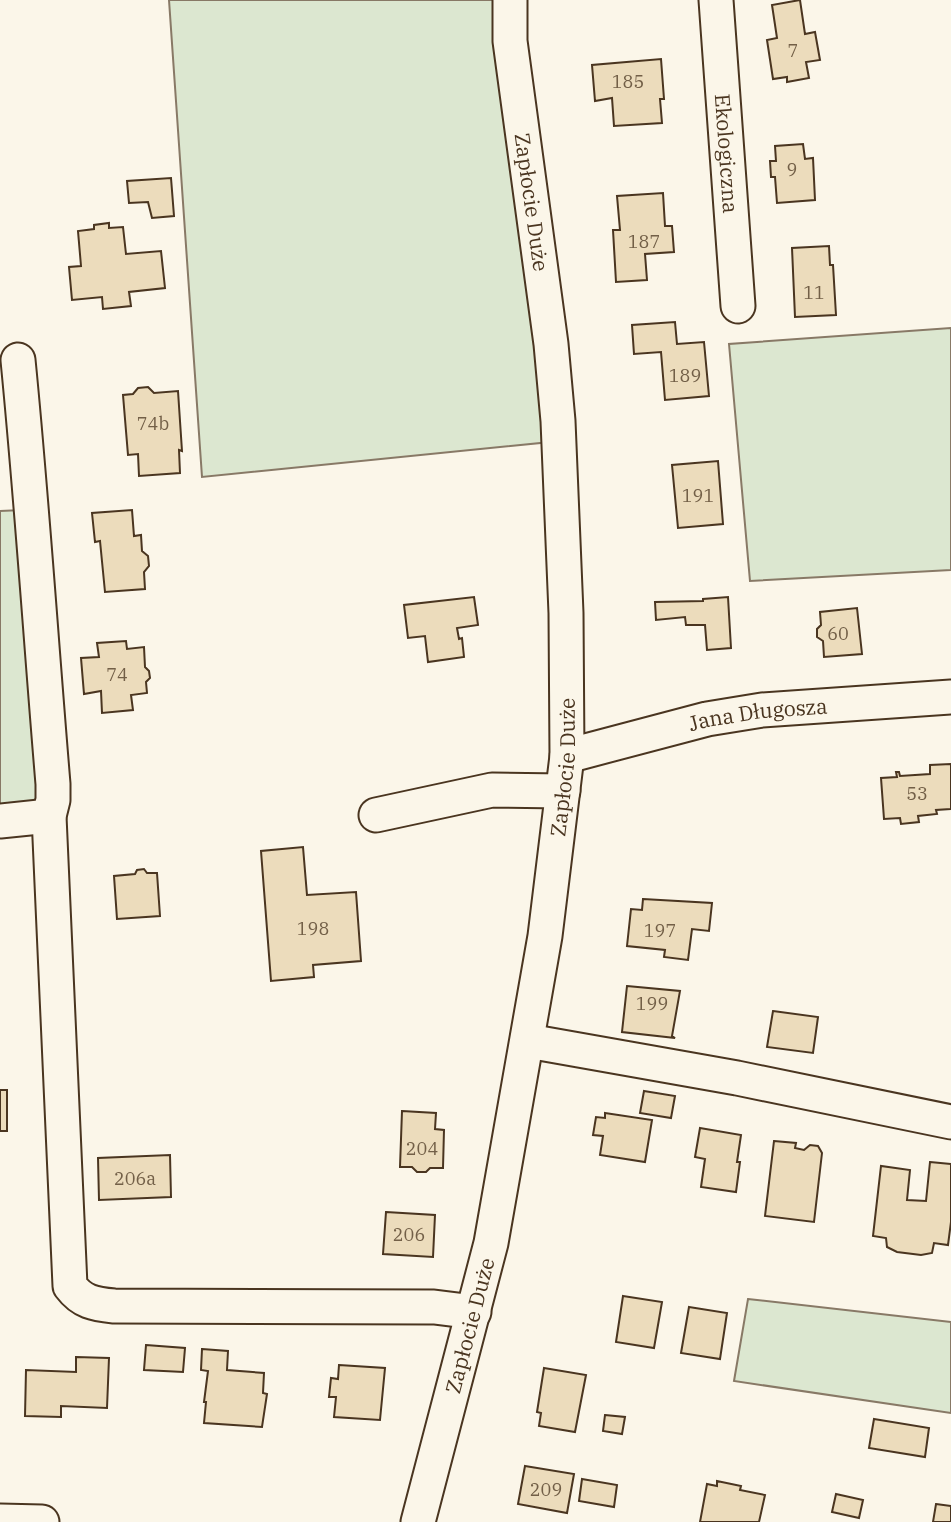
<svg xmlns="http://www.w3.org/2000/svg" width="951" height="1522" font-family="'IBM Plex Serif',serif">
	<rect width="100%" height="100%" fill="#fbf6e9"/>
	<path fill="#dce7d0" stroke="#887966" stroke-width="2" d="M169,0H498L550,442L202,477Z
		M951,328V570L750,581L729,344Z
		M22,510L42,784L37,801L0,813V511Z
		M748,1299L951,1322V1413L734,1381Z"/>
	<path fill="#ecdcbc" stroke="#4a3520" stroke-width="2" d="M800,0L805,34L815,32L820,60L806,62L809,78L787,82V77L773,79L767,40L777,38L772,5Z
		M661,59L664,99H660L662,123L614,126L612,98L595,101L592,65Z
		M803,144L805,159L813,158L815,200L777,203L775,177H771L770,161H776L775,146Z
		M171,178L174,216L152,218L148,202L129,203L127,181Z
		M663,193L665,226H672L674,252L645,254L647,280L616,282L613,230H620L617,196Z
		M109,223V228L123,227L126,254L161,251L165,288L129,292L131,306L103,309L102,297L72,300L69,267L81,266L78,231L94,229V225Z
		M829,246L830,265H833L836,315L795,317L792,248Z
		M675,322L677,344L704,342L709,396L665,400L661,352L634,354L632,325Z
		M148,387L154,393L178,391L182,451L179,450L180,473L139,476L138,454L128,455L123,395L133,394L138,388Z
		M718,461L723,524L678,528L672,465Z
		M132,510L134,536L141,535L142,551L148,556L149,566L144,572L145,589L105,592L100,541L95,542L92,513Z
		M474,597L478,625L457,628L459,639L462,638L464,657L428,662L425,636L408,638L404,605Z
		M728,597L731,648L707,650L705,625H686L685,617L656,620L655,602L703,601V599Z
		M857,608L862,654L824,657L823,641L817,637V629L821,625L820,612Z
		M126,641L127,649L144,647L145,667L149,671L150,678L146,682L147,693L131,695L133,710L102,713L101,691L84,694L81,658L99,657L97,643Z
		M951,764V809L936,810L937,814L918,816L919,822L901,824L900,818L884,819L881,778L897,777L896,772H899L900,776L930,774V765Z
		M303,847L307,895L356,892L361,961L313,965L314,977L271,981L261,851Z
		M144,869L147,873H157L160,916L117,919L114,876L135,874L137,870Z
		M643,899L712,903L709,931L692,929L688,960L664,957L665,950L627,946L631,909L642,910Z
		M627,986L680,991L672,1036L675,1038L622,1032Z
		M773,1011L818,1017L813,1053L767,1047Z
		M0,1090H7V1131H0Z
		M644,1091L675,1096L671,1118L640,1113Z
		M402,1111L436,1113L435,1129L444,1130L443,1168H430L426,1172H417L412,1167H400Z
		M605,1113L652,1120L645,1162L600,1155L603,1136L593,1135L596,1117L605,1118Z
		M700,1128L741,1135L737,1162H740L736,1192L701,1187L705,1159L695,1157Z
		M774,1141L796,1143L795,1148L804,1150L810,1145L818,1146L822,1153L814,1222L765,1216Z
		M170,1155L171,1197L99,1200L98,1158Z
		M930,1162L951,1164V1222L948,1245L934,1243L932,1253L921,1255L897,1252L887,1247L886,1238L873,1236L881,1166L910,1170L907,1200L926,1201Z
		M386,1212L435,1215L433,1257L383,1254Z
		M623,1296L662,1302L654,1348L616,1342Z
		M689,1307L727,1313L720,1359L681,1353Z
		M146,1345L185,1348L183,1372L144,1370Z
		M202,1349L228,1351L227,1370L264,1373L263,1393L267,1394L262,1427L204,1423L206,1402H204L208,1371L201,1370Z
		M76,1357L109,1358L107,1408L61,1406V1417L25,1416L26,1370L76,1372Z
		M339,1365L385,1368L380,1420L334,1417L336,1397H329L331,1378L338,1379Z
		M544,1368L586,1375L575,1432L539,1426L541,1413L537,1412Z
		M605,1415L625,1417L622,1434L603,1431Z
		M874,1419L929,1428L925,1457L869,1448Z
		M525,1466L574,1474L567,1513L518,1504Z
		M582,1479L617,1485L614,1507L579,1501Z
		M717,1481L741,1486L740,1490L765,1495L759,1522H700L707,1484L717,1486Z
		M836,1494L863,1500L859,1518L832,1512Z
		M936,1504L951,1506V1522H933Z"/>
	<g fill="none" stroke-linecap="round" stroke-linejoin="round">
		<defs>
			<g id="minor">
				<path id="s1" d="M716,0L738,306"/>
				<path d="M18,360C32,501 41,642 53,784V800L49,816L70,1286C82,1302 94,1304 114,1306L434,1307L474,1312"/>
				<path id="s2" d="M567,756L707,719L762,710L951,697"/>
				<path d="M376,815L492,790L563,791"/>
				<path d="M0,821L49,816"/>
				<path d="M528,1041L737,1078L951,1122"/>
				<path d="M0,1521L42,1522"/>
				<path id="s3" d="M418,1522L491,1243L545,936L567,756L566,613L558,421L551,344L510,41V0"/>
			</g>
		</defs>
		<use href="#minor" stroke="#4a3520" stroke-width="37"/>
		<use href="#minor" stroke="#fbf6e9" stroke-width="33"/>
	</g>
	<g text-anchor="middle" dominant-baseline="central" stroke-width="5" stroke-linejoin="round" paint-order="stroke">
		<g font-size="18" fill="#725f47">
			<text x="793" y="50">7</text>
			<text x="628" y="81">185</text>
			<text x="792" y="169">9</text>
			<text x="644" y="241">187</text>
			<text x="814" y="292">11</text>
			<text x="685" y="375">189</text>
			<text x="153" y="423">74b</text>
			<text x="698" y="495">191</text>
			<text x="838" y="633">60</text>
			<text x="117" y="674">74</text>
			<text x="917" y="793">53</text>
			<text x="313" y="928">198</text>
			<text x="660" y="930">197</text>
			<text x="652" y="1003">199</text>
			<text x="422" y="1148">204</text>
			<text x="135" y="1178">206a</text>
			<text x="409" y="1234">206</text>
			<text x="546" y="1489">209</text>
		</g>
		<g font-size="21" fill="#4a3520" stroke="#fbf6e9">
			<text stroke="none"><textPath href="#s1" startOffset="154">Ekologiczna</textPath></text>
			<text transform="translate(532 202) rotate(82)">Zapłocie Duże</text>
			<text stroke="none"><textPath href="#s2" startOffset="196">Jana Długosza</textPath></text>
			<text stroke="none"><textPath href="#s3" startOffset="770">Zapłocie Duże</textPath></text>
			<text stroke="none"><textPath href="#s3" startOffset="203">Zapłocie Duże</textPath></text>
		</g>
	</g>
</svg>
